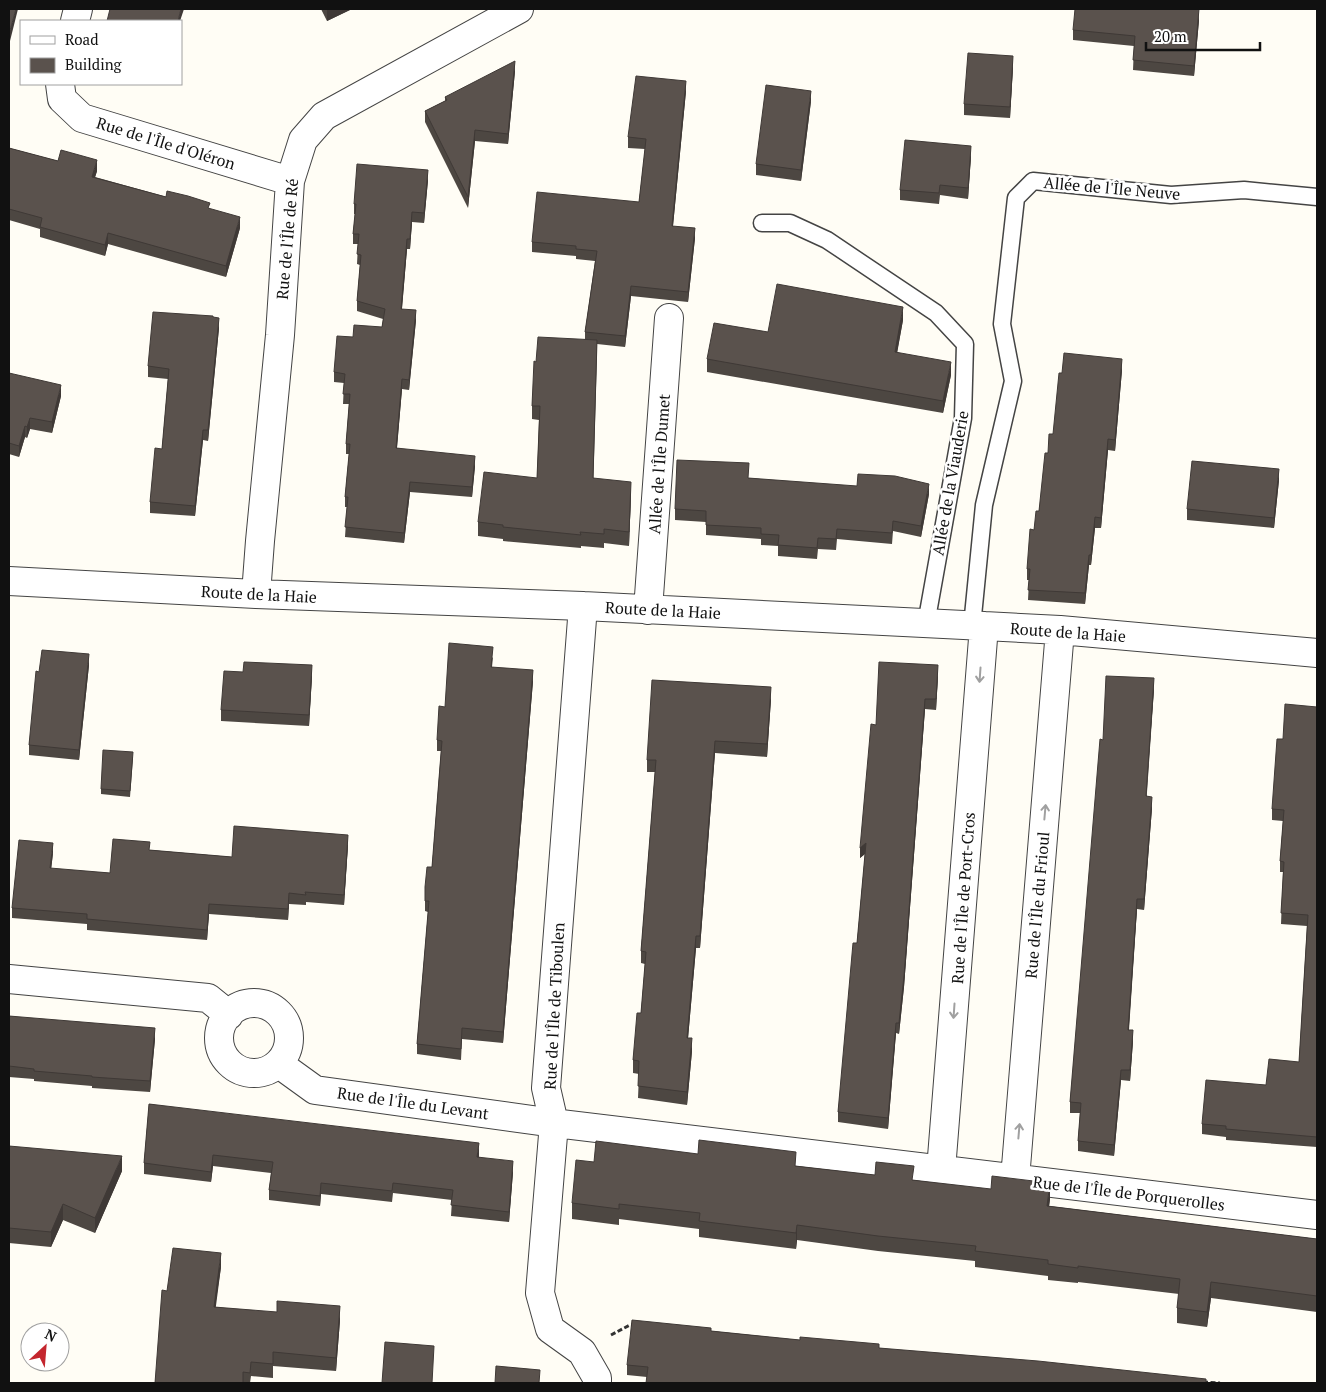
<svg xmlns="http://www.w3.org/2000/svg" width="1326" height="1392" font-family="'PT Serif',serif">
	<rect width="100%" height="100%" fill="#fffdf5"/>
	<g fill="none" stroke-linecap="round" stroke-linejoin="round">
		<defs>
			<path id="service" d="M762,223H790L827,240L936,313L965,344L963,418L926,624
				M972,626L984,505L1013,381L1002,324L1016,198L1033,181L1171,195L1244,190L1317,197"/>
			<path id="minor" d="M75,21L78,9
				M60,84L62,99L82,118L290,181
				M9,581L256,594L583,606L984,626L1060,630L1317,653
				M256,594L260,541L280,335L290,181L303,140L324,116L519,9
				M583,606L546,1088L554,1123L540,1293L550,1329L582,1352L597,1378V1383
				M648,610L669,318
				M9,979L208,998L229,1015
				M219 1038a35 35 0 1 1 70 0a35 35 0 1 1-70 0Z
				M279,1064L315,1090L554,1123L1317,1215
				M941,1170L984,626
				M1015,1179L1060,630"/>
		</defs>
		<use href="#service" stroke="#444" stroke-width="19"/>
		<use href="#minor" stroke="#444" stroke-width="30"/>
		<path stroke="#333" stroke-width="3" stroke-dasharray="5 2.5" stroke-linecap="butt" d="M611,1335L630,1325H634
			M1203,1382L1220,1383"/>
		<use href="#service" stroke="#fff" stroke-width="16"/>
		<use href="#minor" stroke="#fff" stroke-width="28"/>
	</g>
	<path fill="#4d4742" d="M321,9H352L327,21Z
		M1199,20L1194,76L1133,70L1134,46L1073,40V30Z
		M1013,67L1010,118L964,115V104Z
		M515,71L508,144L475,141L468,208L425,122V111L445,101V97Z
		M686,91L673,226L695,238L688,302L631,296L625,347L597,344L593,478L631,495L629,546L604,543V548L581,546V548L503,541V539L478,536V522L537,478L539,420L532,419V406L536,362L585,339V332L595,261L576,259V256L532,252V242L639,202L645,149L628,148V137Z
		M811,101L801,181L756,175V164Z
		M9,148L58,161L97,171L95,177L210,209L240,228L226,277L108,244L105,256L40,237V229L9,220Z
		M971,156L968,199L940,195L939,204L900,200V190Z
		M428,180L424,223L412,222L410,249H407L402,309L416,320L409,390L402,389L397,448L475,466L472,497L410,492L404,543L345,537L347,507H345V497L349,454H346V444L349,404H343L344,383L334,382V372L353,337L382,327L383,319L357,311V301L360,265L357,264L358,244H353V234L355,214H354V204Z
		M213,317L219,328L208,441L203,440L195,516L150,513V502L162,449L168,379L148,377V366Z
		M903,320L897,352L951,375L943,413L707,372V359L768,332Z
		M1122,370L1115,451L1108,450L1101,528H1095L1091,565H1089L1085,604L1028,600L1029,580H1027V569L1034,530L1039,511L1048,453L1053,434Z
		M9,373L61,396L52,433L30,429L27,438L25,437L19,457L9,454Z
		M749,478L929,494L921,537L893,531L892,544L837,539L836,550L818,549L817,559L778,556V546L761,545V539L706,535V522L675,520V509Z
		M1279,480L1274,528L1187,520V509Z
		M493,657L492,667L533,681L503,1043L462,1039L461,1060L417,1054V1044L428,912L425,911V887L432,867L441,751H437V740L445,707Z
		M89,665L79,760L29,755V745L39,672Z
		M312,676L309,726L221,721V710Z
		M938,676L936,710L925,709L904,987L899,1034L896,1033L888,1129L838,1122V1112L857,943L865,854L860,858L876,725Z
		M1154,689L1146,796L1152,808L1144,910L1137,909L1129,1030L1133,1041L1130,1081L1121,1080L1114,1156L1078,1151V1141L1080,1113H1070V1102L1103,740Z
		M771,699L767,757L715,753L700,948H696L688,1038L692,1051L687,1105L638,1098L639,1074L633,1073V1060L641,1013L645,964L641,963V951L655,772H647V760Z
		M1317,707V1147L1226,1140V1137L1202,1134V1124L1266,1085L1299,1062L1307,926L1281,924L1283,872H1280V861L1283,821L1272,820V809Z
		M133,757L130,797L101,794V789Z
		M348,845L344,905L306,902V905L289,904L288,920L209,914L207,940L87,930V924L12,918V908L53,853L51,869L110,873L150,850L232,857Z
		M9,1016L155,1039L150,1092L92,1088V1086L34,1081V1079L9,1077Z
		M149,1104L479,1154V1157L513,1172L509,1222L451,1216L452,1200L393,1193L392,1202L321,1194L320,1206L269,1200V1190L271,1173L213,1166L211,1182L144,1174V1163Z
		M9,1146L122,1171L95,1233L63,1220L51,1247L9,1243Z
		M698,1154L914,1180L1050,1199L1049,1206L1317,1239V1312L1211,1298L1207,1327L1177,1323V1308L1179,1294L1078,1282V1283L1048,1280V1276L975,1267V1261L878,1251L797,1240L796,1249L699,1237V1229L619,1219V1225L572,1219V1203L594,1162Z
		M221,1267L215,1307L340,1320L336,1371L273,1366V1378L251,1376L250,1383H155L167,1291Z
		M711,1331L879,1348L1206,1383L647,1377L627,1375V1365Z"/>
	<path fill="#3f3936" d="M16,9H18L9,45V34Z
		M181,9H184L180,21H178Z
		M331,9H352L327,21V10Z
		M1199,9V20L1194,76V66Z
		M1013,56V67L1010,118V107Z
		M515,61V71L508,144V134Z
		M686,81V91L672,236V226Z
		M811,91V101L801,181V170Z
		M475,130V141L468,208V197Z
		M971,146V156L968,199V188Z
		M97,160V171L92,187V177Z
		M428,170V180L424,223V213Z
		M412,212V222L410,249V239Z
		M240,217V228L226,277V266Z
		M695,228V238L688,302V292Z
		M108,233V244L105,256V245Z
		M407,239V249L401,319V309Z
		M631,286V296L625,347V336Z
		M903,307V320L895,365V352Z
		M416,310V320L409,390V380Z
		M219,318V328L208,441V430Z
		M597,340V353L593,492V478Z
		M1122,359V370L1115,451V440Z
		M951,362V375L943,413V401Z
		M402,379V389L396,458V448Z
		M61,385V396L52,433V422Z
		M30,418V429L27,438V427Z
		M25,426V437L19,457V446Z
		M203,430V440L195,516V506Z
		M1108,439V450L1101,528V518Z
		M475,456V466L472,497V487Z
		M1279,469V480L1274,528V518Z
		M410,482V492L404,543V533Z
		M631,482V495L629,546V532Z
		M929,484V494L921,537V526Z
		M1095,517V528L1091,565V555Z
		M1089,555V565L1085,604V593Z
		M89,654V665L79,760V750Z
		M312,665V676L309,726V715Z
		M938,665V676L936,710V699Z
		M533,670V681L503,1043V1032Z
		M1154,678V689L1146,807V796Z
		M771,687V699L767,757V744Z
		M925,699V709L904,987L899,1034V1023Z
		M715,741V753L700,948V936Z
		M1152,797V808L1144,910V899Z
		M348,835V845L344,905V895Z
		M53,843V853L50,879V868Z
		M866,843V853L860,858V848Z
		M289,893V904L288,920V909Z
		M1137,899V909L1128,1040V1030Z
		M209,904V914L207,940V930Z
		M696,936V948L687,1050V1038Z
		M896,1023V1033L888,1129V1118Z
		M155,1028V1039L150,1092V1081Z
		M1133,1030V1041L1130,1081V1070Z
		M692,1038V1051L687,1105V1092Z
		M1121,1070V1080L1114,1156V1145Z
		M479,1143V1154L477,1168V1157Z
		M213,1155V1166L211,1182V1172Z
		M122,1156V1171L95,1233V1218Z
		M513,1161V1172L509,1222V1212Z
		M321,1183V1194L320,1206V1196Z
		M1050,1183V1199L1047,1222V1206Z
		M63,1204V1220L51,1247V1232Z
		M797,1225V1240L796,1249V1233Z
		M221,1253V1267L214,1321V1307Z
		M1211,1282V1298L1207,1327V1312Z
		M340,1306V1320L336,1371V1358Z"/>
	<path fill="#5a524d" stroke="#3f3936" d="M9,9H16L9,34Z
		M110,9H181L178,21H107Z
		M1075,9H1199L1194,66L1133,60L1135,36L1073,30Z
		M968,53L1013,56L1010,107L964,104Z
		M515,61L508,134L475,130L468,197L425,111L447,100L445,97Z
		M636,76L686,81L672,226L695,228L688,292L631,286L625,336L585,332L597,251L576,249V246L532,242L537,192L639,202L646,139L628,137Z
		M766,85L811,91L801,170L756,164Z
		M905,140L971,146L968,188L940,185L939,193L900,190Z
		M9,148L58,161L61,150L97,160L92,177L166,197L167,191L188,196L210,203L208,208L240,217L226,266L108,233L105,245L40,227L42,218L9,209Z
		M357,164L428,170L424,213L412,212L410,239H407L401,309L416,310L409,380L402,379L396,448L475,456L472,487L410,482L404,533L345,527L348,497H345L350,444H346L350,394H343L345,374L334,372L337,336L353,337L354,325L382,327L385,309L357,301L361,255L357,254L359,234H353L356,204H354Z
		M777,284L903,307L895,352L951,362L943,401L707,359L714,323L768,332Z
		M153,312L213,316V317L219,318L208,430H203L195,506L150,502L155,448L162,449L169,369L148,366Z
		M538,337L597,340L593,478L631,482L629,532L604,529V534L580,532L581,535L503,527V525L478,522L484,472L537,478L540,406H532L534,361L536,362Z
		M1064,353L1122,359L1115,440L1108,439L1101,518L1095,517L1091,555H1089L1085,593L1028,590L1030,569H1027L1030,529L1034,530L1036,511H1039L1045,453H1048L1049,434H1053L1059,373H1062Z
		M9,373L61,385L52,422L30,418L27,427L25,426L19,446L9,443Z
		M677,460L749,463L748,478L857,486L858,474L895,476L929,484L921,526L893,521L892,533L837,529L836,539L818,538L817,548L778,545L779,535L761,534V528L706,525V511L675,509Z
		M1192,461L1279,469L1274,518L1187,509Z
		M449,643L493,647L491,667L533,670L503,1032L462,1028L461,1049L417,1044L429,901H425V887L427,867H432L442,741L437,740L439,706L445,707Z
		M42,650L89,654L79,750L29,745L36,671L39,672Z
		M244,662L312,665L309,715L221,710L224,671L243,672Z
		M879,662L938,665L936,699H925L904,976L899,1023H896L888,1118L838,1112L853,943H857L866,843L860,848L871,724L876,725Z
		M1106,676L1154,678L1146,796L1152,797L1144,899H1137L1128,1030H1133L1130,1070H1121L1114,1145L1078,1141L1081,1103L1070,1102L1100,739L1103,740Z
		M652,680L771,687L767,744L715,741L700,936H696L687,1038H692L687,1092L638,1086L639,1061L633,1060L637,1013H641L646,952L641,951L656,760H647Z
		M1285,704L1317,707V1137L1226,1129V1126L1202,1124L1206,1080L1266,1085L1269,1059L1299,1062L1308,915L1281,913L1284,862L1280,861L1284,810L1272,809L1277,739H1283Z
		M103,750L133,752L130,791L101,789Z
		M234,826L348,835L344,895L305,892L306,895L289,893L288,909L209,904L207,930L87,919V914L12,908L19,840L53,843L50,868L110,873L113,839L150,842L149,850L232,857Z
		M9,1016L155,1028L150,1081L92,1077V1076L34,1071V1069L9,1066Z
		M149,1104L479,1143L477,1157L513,1161L509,1212L451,1205L453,1190L393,1183L392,1191L321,1183L320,1196L269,1190L273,1162L213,1155L211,1172L144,1163Z
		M699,1140L796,1152L795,1166L875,1175L876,1162L914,1166L912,1180L991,1189L992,1176L1050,1183L1047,1206L1317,1239V1296L1211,1282L1207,1312L1177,1308L1180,1279L1078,1266V1268L1048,1264V1260L975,1251L976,1246L878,1236L797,1225L796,1233L699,1221L700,1213L619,1204V1209L572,1203L576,1160L594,1162L596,1141L698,1154Z
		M9,1146L122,1156L95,1218L63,1204L51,1232L9,1228Z
		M173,1248L221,1253L214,1307L277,1312V1301L340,1306L336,1358L273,1352V1364L251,1362L250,1373L243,1372V1383H155L162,1290L167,1291Z
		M632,1320L711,1328V1331L750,1335L800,1340V1337L879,1344V1348L1038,1361L1206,1379V1383H646L648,1367L627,1365Z
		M385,1342L434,1346L432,1383H382Z
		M496,1366L540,1370L539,1383H495Z"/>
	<defs><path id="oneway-shaft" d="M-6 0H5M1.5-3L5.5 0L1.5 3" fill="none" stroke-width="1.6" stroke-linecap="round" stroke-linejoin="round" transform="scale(1.25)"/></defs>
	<g stroke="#a0a0a0">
		<use href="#oneway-shaft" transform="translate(980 675) rotate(94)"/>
		<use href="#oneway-shaft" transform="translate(1045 812) rotate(-85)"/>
		<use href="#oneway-shaft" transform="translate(954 1011) rotate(94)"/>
		<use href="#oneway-shaft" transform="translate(1019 1131) rotate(-85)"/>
	</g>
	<g text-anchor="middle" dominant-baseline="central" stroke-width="5" stroke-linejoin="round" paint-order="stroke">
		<g font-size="16" fill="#111" stroke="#fff">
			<text transform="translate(166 143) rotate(17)">Rue de l'Île d'Oléron</text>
			<text transform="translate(1112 188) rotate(5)">Allée de l'Île Neuve</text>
			<text transform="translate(287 239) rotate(-85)">Rue de l'Île de Ré</text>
			<text transform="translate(659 464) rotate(-86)">Allée de l'Île Dumet</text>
			<text transform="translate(950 483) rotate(-80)">Allée de la Viauderie</text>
			<text transform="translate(259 594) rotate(3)">Route de la Haie</text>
			<text transform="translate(663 610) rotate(3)">Route de la Haie</text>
			<text transform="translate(1068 632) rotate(4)">Route de la Haie</text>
			<text transform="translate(963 898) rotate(-86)">Rue de l'Île de Port-Cros</text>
			<text transform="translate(1037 905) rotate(-85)">Rue de l'Île du Frioul</text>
			<text transform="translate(554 1006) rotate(-87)">Rue de l'Île de Tiboulen</text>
			<text transform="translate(413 1103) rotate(8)">Rue de l'Île du Levant</text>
			<text transform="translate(1129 1193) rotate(7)">Rue de l'Île de Porquerolles</text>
		</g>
	</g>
	<rect width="1326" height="1392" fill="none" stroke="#111111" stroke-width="20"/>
	<rect x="20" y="20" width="162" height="65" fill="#ffffff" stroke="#a0a0a0"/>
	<rect x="30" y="36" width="25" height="8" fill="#ffffff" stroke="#a0a0a0"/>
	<text x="65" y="45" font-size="15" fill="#111111">Road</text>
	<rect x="30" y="58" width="25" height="15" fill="#5a524d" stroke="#a0a0a0"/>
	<text x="65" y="70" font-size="15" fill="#111111">Building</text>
	<g transform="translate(45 1347) rotate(26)"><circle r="24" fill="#ffffff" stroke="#a0a0a0"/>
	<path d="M0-4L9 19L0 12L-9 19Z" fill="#c4262e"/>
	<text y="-8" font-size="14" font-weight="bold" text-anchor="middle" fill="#111111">N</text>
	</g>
	<path d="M1146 42v8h114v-8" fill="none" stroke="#111111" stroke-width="2.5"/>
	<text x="1154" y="42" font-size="15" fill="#111111" stroke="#ffffff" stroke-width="4" paint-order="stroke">20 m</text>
</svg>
